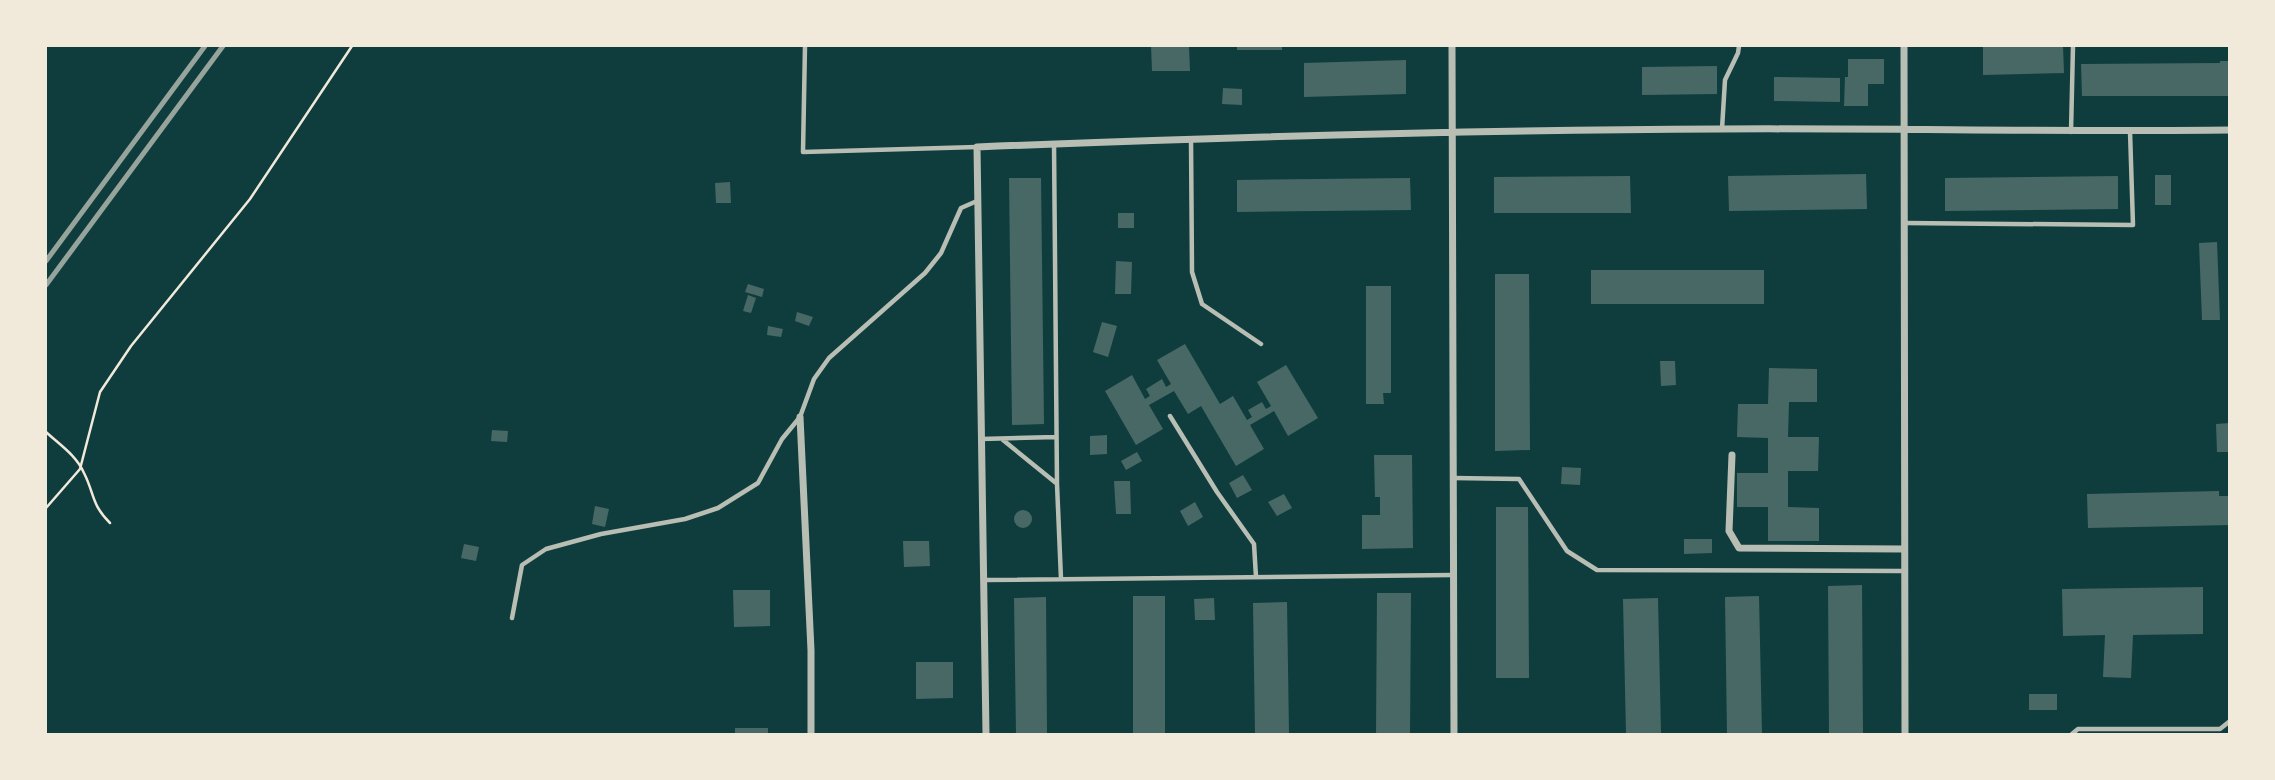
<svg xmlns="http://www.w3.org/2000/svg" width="2275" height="780" font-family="'Noto Sans',sans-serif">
	<rect width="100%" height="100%" fill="#0f3d3e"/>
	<path fill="#486865" d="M1151,46H1189L1190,71H1152Z
		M1237,46H1282V50H1237Z
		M1983,46H2063L2064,73L1983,75Z
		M1848,59H1884V84H1868V106H1844L1845,77H1848Z
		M1406,60V94L1304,97V63Z
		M2220,61H2230V96H2082L2081,64L2220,63Z
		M1717,66V94L1642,95V67Z
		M1774,77L1840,78V102L1774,101Z
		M1223,88L1242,89V105L1222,104Z
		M1866,174L1867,209L1729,211L1728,176Z
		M2155,175H2171V205H2155Z
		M1630,176L1631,213H1494V177Z
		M2118,176V209L1945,211V178Z
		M1009,178H1041L1044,424L1012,425Z
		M1410,178L1411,210L1237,212V180Z
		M730,182L731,203H716L715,183Z
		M1118,213H1134V228H1118Z
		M2217,242L2220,320H2202L2199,243Z
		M1116,261L1132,262L1131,294H1115Z
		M1591,270H1764V304H1591Z
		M1495,274H1529L1530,450L1495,451Z
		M748,284L764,289L762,297L745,292Z
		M1366,286H1391V393H1383L1384,404H1366Z
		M748,295L756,298L751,313L743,311Z
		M797,312L813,317L809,326L795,321Z
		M1102,322L1117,326L1108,357L1093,352Z
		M768,326L783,329L781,337L767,335Z
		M1185,344L1220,404L1233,396L1247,420L1252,417L1248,410L1262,402L1266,409L1271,406L1257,382L1286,365L1318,418L1288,436L1274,411L1250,425L1264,449L1236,466L1201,406L1188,414L1174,391L1149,405L1163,429L1136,445L1105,391L1132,375L1145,399L1150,396L1146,389L1162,379L1166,387L1171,384L1157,360Z
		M1660,361H1675L1676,385L1661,386Z
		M1769,368L1817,369V402H1789L1788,437H1819L1818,471H1788V507L1819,508V541H1768V507H1737V473H1768V438L1737,437L1738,404H1768Z
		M2230,423V452H2217L2216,424Z
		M492,430L508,431L507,442L491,441Z
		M1107,435V454L1090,455V436Z
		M1137,452L1142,461L1126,470L1121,461Z
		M1374,455H1412L1413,548L1362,549V515H1380V497H1375Z
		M1562,467L1581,468L1580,485L1561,484Z
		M1243,475L1252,490L1237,498L1229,483Z
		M1114,481H1130L1131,514H1116Z
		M2219,491V496H2230V525L2088,528L2087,494Z
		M1284,494L1292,508L1277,516L1268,502Z
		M1195,502L1203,517L1188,526L1180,511Z
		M595,506L609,509L605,527L592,524Z
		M1496,507H1528L1529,678H1496Z
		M1014 519a9 9 0 1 1 18 0a9 9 0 1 1-18 0Z
		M1684,539H1712V553L1684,554Z
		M903,541H929L930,566L904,567Z
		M464,544L479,547L476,561L461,558Z
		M1862,585L1863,734H1829L1828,586Z
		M2203,587V634L2133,635L2131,678L2103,677L2105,635L2063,636L2062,589Z
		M733,590H770V626L734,627Z
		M1377,593H1411L1410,734H1376Z
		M1133,596H1165V734H1133Z
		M1759,596L1762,734H1727L1725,597Z
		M1046,597L1047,734H1016L1014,598Z
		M1214,598L1215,620H1195L1194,599Z
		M1658,598L1661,734H1626L1623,599Z
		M1287,602L1289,734H1255L1253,603Z
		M916,662H953V698L916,699Z
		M2029,694H2057V710H2029Z
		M735,728H768V734H735Z"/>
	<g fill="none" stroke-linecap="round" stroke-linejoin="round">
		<path stroke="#f1e9da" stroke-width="2.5" d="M46,432C60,445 76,455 84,473C95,495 91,504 110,523
			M46,508L80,469L100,392L131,346L250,199L352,46"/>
		<path stroke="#b8beb3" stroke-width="4.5" d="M805,46L803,152L977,147
			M1722,129L1725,80L1738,53L1739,46
			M2071,132L2073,46
			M1191,139L1192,272L1202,304L1261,344
			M1054,144L1057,484L1061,579
			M1904,223L2133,225L2130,131
			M1170,416L1217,492L1254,544L1256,577
			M981,439L1056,437
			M1003,440L1056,483
			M1453,478L1519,479L1567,551L1597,570L1903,571
			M983,580L1453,575
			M512,618L522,565L546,549L601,534L685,519L718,508L758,483L782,439L800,417L814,379L829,358L925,273L941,253L961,208L977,201
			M2072,734L2078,729H2220L2230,721"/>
		<path stroke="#b8beb3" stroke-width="7" d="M1452,46L1454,734
			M1904,46L1905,734
			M800,417L811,650V734
			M1732,455L1729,531L1739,548L1903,549
			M986,734L977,147C1224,137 1472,130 1720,129C1890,128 2059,132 2230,130"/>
		<path stroke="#97a49c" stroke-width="5" d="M46,261L205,46
			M46,285L223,46"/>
	</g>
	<rect width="2275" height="780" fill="none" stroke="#f1e9da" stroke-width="94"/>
</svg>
